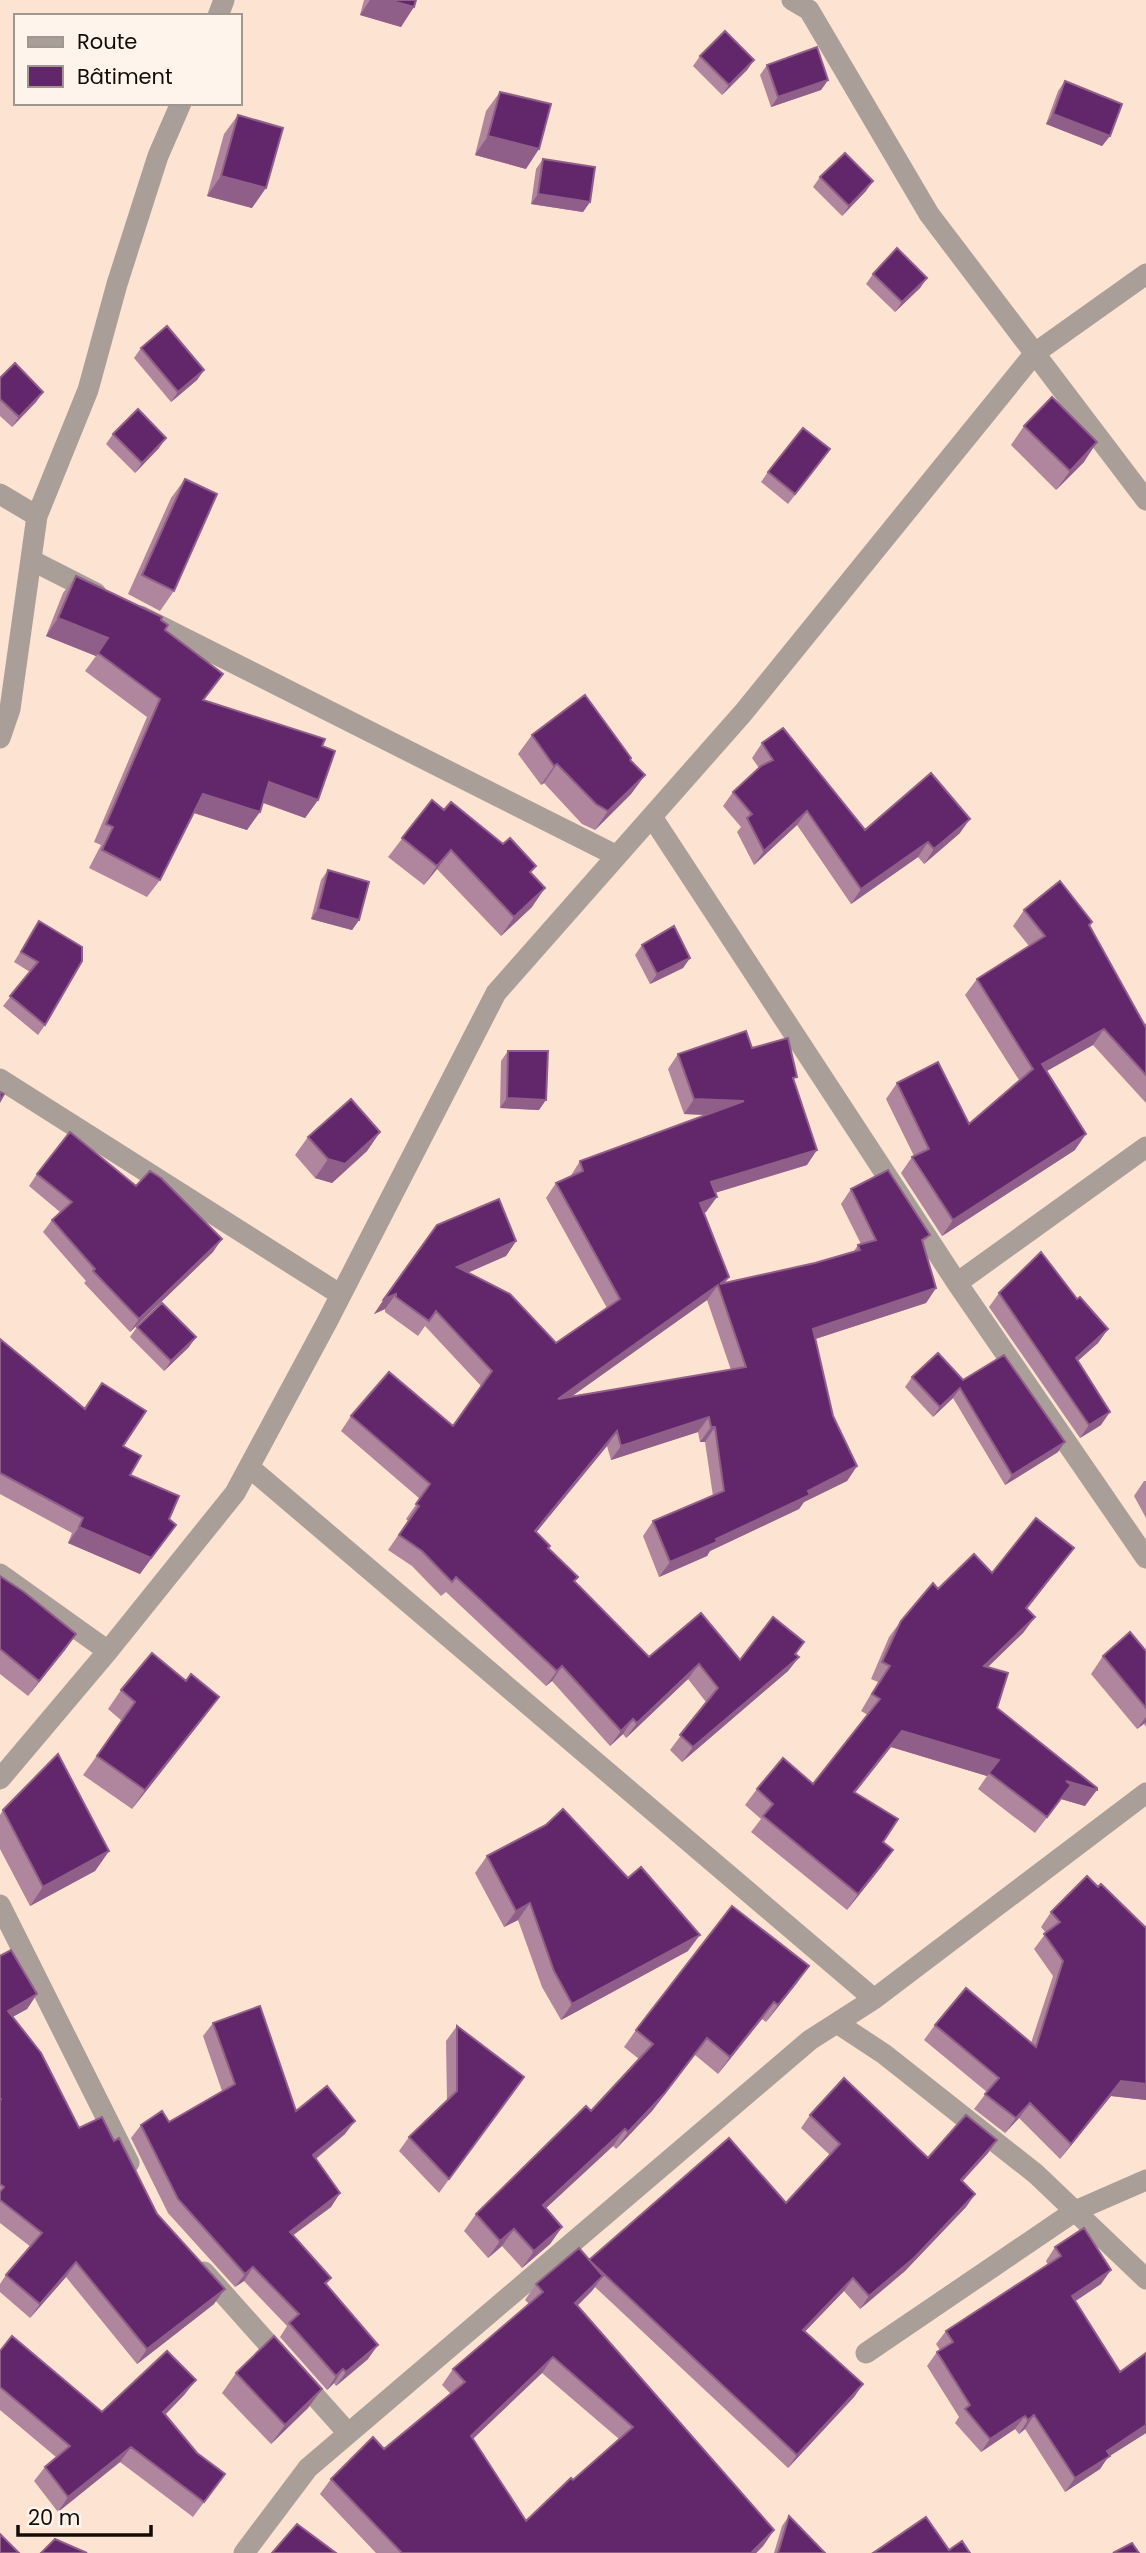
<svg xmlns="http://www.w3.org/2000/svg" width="1146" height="2553" font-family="Poppins,sans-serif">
	<rect width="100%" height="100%" fill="#fde3d1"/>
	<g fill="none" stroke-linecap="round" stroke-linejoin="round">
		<path stroke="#aa9e98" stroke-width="21" d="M792,0L809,10L929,214L1146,500
			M218,16L224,0
			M0,494L37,516
			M31,560L96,593
			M140,616L617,856
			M0,738L10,709L37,516L88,390L117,284L158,156L181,103
			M652,817L957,1283L1146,1558
			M0,1079L341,1295
			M957,1283L1146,1147
			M249,1467L874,1999
			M0,1574L108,1651
			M0,1779L108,1651L235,1493L327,1322L496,993L743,713L1035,353L1146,274
			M0,1905L129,2163
			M837,2023L884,2054L1036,2174L1146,2279
			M204,2272L348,2433
			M866,2353L1075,2211L1146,2180
			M244,2553L308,2468L810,2040L874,1999L1146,1793"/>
	</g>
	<path fill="#b0859e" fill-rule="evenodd" d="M364,0H416L401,27L360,15Z
		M700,56L754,60L747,70L722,95L693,66Z
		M767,65L828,80L821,90L771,107L760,75Z
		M1065,81L1110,136L1102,146L1046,124L1058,91Z
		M500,92L526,169L475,155L486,111Z
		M238,115L252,208L207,196L224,134Z
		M543,159L590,202L583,212L531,204L536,169Z
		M820,177L866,191L842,216L813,187Z
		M873,274L927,278L920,288L895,312L866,284Z
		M141,348L204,370L197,380L171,402L134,358Z
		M0,378L43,392L36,402L12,427L0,416Z
		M1024,426L1084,462L1056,490L1011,445Z
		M113,434L159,448L135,473L106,444Z
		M823,459L788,504L761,482L768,472Z
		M185,479L174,591L160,611L128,594L171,498Z
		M76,576L161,620L165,630L204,701L322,746L318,800L305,818L263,803L247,830L194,813L160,880L147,897L89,868L101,845L94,842L147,717L85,671L96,656L46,636L63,593Z
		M532,735L630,760L645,775L631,794L595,830L582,824L544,783L541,785L518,754Z
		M762,743L865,830L960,833L924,864L918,857L851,904L797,825L754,865L737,832L741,827L723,806L733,792L759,768L752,758Z
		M432,800L531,873L532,907L501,936L437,869L424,885L388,857Z
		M328,870L359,920L352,930L311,919L321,880Z
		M1024,910L1092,922L1089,926L1145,1026L1146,1025V1103L1093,1045L1046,1071L1075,1150L942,1236L901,1173L912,1157L914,1156L886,1099L897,1083L969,1124L1019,1080L965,995L977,979L1029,946L1013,926Z
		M39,921L45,1025L38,1035L3,1006L30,972L14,962Z
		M642,945L690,958L683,968L650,984L635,955Z
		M752,1048L794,1081L807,1165L715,1193L706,1212L704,1213L729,1277L725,1283L815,1263L854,1251L858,1245L861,1244L841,1204L851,1189L930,1235L923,1244L936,1288L926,1303L815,1339L833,1416L857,1466L847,1481L804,1502L799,1509L710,1551L707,1556L659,1577L643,1536L653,1521L713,1496L705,1442H700L698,1432L611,1460L607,1446L536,1532L574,1582L649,1657L740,1660L804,1642L796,1654L799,1657L788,1671L682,1762L670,1750L706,1702L688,1679L626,1738L623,1734L610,1746L552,1681L546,1686L446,1592L441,1596L412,1566L388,1550L408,1521L406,1519L420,1499L341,1431L351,1416L453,1426L481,1386L425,1326L418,1336L385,1312V1309L374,1314L437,1225L516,1241L506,1256L468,1272L556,1343L607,1308L546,1198L556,1183L570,1177L580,1161L706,1115L684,1114L668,1069L678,1054ZM707,1300L731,1370L572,1396Z
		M508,1051L539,1110L500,1108L501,1061Z
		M380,1132L367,1151L332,1183L315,1178L295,1155L308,1137Z
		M37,1174L213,1252L130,1332L84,1283L86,1281L43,1232L52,1220L60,1212L29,1186Z
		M999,1293L1077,1299L1108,1329L1098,1343L1078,1361L1101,1425L1080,1438L989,1307Z
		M137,1327L189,1347L164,1371L130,1337Z
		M0,1339L84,1408L102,1383L123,1446L130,1475L140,1574L68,1543L72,1533L0,1494Z
		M912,1377L963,1380L1058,1452L1005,1485L953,1398L933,1417L905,1387Z
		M1144,1481H1146V1518L1134,1496Z
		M1074,1548L1027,1609L1035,1617L1023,1633L988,1667L997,1708L1085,1806L1061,1799L1035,1833L978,1789L987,1776L891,1747L855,1793L883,1842L882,1866L847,1910L751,1832L761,1819L745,1805L757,1789L813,1784L868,1715L861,1711L878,1682L871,1679L889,1637L901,1621L938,1589Z
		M0,1576L76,1634L65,1650L28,1696L0,1674Z
		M1146,1651V1727L1144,1724L1137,1729L1091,1674L1103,1656Z
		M121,1690L219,1697L205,1716L132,1809L83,1775L122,1721L108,1709Z
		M3,1810L109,1851L95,1871L30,1906L0,1849V1815Z
		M487,1856L688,1951L561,2020L542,1987L518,1920L504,1927L475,1873Z
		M1098,1887L1146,1928V2100L1111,2096L1060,2159L1019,2118L1005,2133L974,2109L987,2092L924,2040L935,2025L1031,2043L1053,1976L1034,1949L1046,1933L1041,1927L1051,1912Z
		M0,1956L37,1994L27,2009L12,2017L79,2128L114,2141L157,2214L214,2304L137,2364L66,2277L30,2318L0,2292V2284L6,2275L31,2247L0,2223Z
		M797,1983L766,2022L762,2019L718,2074L695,2055L652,2111L616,2149L613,2146L546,2208L562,2227L550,2244L522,2268L502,2246L488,2258L464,2231L476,2214L591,2111L639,2059L624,2047L636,2030Z
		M213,2023L296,2111L345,2134L316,2159L340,2193L331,2207L293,2235L331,2278L326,2285L368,2359L336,2386L334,2383L327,2390L280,2337L287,2326L244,2281L235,2287L168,2213L131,2138L141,2125L169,2122L222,2091L203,2036Z
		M457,2026L524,2077L439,2193L399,2151L409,2137L447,2101L446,2041Z
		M810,2115L928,2158L997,2140L988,2153L962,2181L975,2194L966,2207L905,2271L860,2309L844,2291L805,2331L863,2384L854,2397L788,2468L595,2287L577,2306L774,2530L763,2546L756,2553H376L320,2494L331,2479L384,2449L451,2394L442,2385L453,2369L529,2304L525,2300L536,2284L589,2259L786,2203L830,2155L801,2128ZM542,2373L619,2439L526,2521L473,2439Z
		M1055,2247L1101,2284L1075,2301L1120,2372L1146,2353V2433L1108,2457L1100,2469L1065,2492L1025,2429L1019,2434L1015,2429L981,2452L955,2423L959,2417L927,2366L937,2352L940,2350L936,2344L946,2331L1048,2265L1046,2261Z
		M0,2351L102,2412L185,2394L165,2415L197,2453L225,2474L193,2517L120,2462L58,2512L34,2481L45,2467L56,2457L0,2410Z
		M236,2373L322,2389L308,2408L271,2444L222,2393Z
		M789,2516L825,2553H774L782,2526Z"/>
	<path fill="#905f89" d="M370,0H389L414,7L401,27L360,15Z
		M754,60L747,70L722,95L729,85Z
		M828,80L821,90L771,107L778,97Z
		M1053,114L1110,136L1102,146L1046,124Z
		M488,136L539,149L526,169L475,155Z
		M221,176L266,188L252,208L207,196Z
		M873,181L866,191L842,216L849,206Z
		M538,194L590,202L583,212L531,204Z
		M927,278L920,288L895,312L902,302Z
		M204,370L197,380L171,402L178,392Z
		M43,392L36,402L12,427L19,417Z
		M166,438L159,448L135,473L142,463Z
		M1097,442L1084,462L1056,490L1070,471Z
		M58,618L108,638L96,656L46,636Z
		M557,764L544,783L541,785L554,766Z
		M645,775L631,794L595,830L608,811Z
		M269,782L318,800L305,818L256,800Z
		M203,794L260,812L247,830L191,812Z
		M807,811L797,825L754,865L764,851Z
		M970,819L960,833L924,864L934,849Z
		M928,842L918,857L851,904L861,889Z
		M451,850L437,869L424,885L437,866Z
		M545,888L532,907L501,936L514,917Z
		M318,909L359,920L352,930L311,919Z
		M690,958L683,968L650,984L657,974Z
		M1104,1029L1093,1045L1031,1080L1042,1064Z
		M507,1098L546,1100L539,1110L500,1108Z
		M694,1099L744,1101L733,1116L684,1114Z
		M380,1132L367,1151L332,1183L315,1178L328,1159Z
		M1086,1134L1075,1150L942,1236L953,1220Z
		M817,1150L807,1165L701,1197L711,1182Z
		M717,1197L706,1212L689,1218L700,1203Z
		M222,1239L213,1252L130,1332L139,1319Z
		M516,1241L506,1256L447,1282L457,1267Z
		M718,1285L707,1300L547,1414L558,1399Z
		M936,1288L926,1303L803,1343L813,1329Z
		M396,1294L385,1309L374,1314L384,1299Z
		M1108,1329L1098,1343L1066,1371L1076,1358Z
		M196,1337L189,1347L164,1371L171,1361Z
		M960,1388L953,1398L933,1417L940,1407Z
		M1110,1412L1101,1425L1080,1438L1089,1425Z
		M709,1417L698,1432L611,1460L621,1446Z
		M711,1427H715L705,1442H700Z
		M617,1431L607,1446L525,1546L535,1531Z
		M1065,1442L1058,1452L1005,1485L1012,1475Z
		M857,1466L847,1481L804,1502L799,1509L710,1551L707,1556L659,1577L670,1562Z
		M176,1525L140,1574L68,1543L79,1527Z
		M1074,1548L1062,1564L1015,1624L1026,1608Z
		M1035,1617L1023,1633L972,1682L984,1666Z
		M76,1634L65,1650L28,1696L39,1681Z
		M804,1642L794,1657H799L788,1671L682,1762L693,1747L795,1654Z
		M699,1664L688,1679L626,1738L637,1723Z
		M562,1666L552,1681L546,1686L557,1671Z
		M219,1697L205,1716L132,1809L145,1790Z
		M1146,1717V1722L1137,1729Z
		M633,1719L623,1734L610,1746L621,1731Z
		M902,1731L999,1760L987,1776L891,1747L843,1808Z
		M1066,1781L1097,1790L1085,1806L1061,1799L1035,1833L1047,1817Z
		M893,1850L882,1866L847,1910L858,1894Z
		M109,1851L95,1871L30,1906L43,1887Z
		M530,1903L518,1920L504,1927L516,1911Z
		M700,1935L688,1951L561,2020L572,2004Z
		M809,1966L797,1983L766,2022L778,2005Z
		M37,1994L27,2009L0,2024L8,2011Z
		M774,2002L762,2019L718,2074L730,2057Z
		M707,2038L652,2111L616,2149L628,2132Z
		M1121,2081L1146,2084V2100L1111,2096L1060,2159L1071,2144Z
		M1030,2103L1019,2118L1005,2133L1016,2118Z
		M355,2121L345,2134L303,2169L313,2155Z
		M625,2129L613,2146L531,2222L543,2205Z
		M997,2140L988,2153L952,2193L961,2180Z
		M340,2193L331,2207L280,2245L290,2232Z
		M975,2194L966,2207L905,2271L860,2309L869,2296Z
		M562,2227L550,2244L522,2268L534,2251Z
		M514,2229L502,2246L488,2258L500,2241Z
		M76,2262L66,2277L30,2318L40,2304Z
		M253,2267L244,2281L235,2287L245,2274Z
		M1111,2270L1101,2284L1062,2310L1072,2296Z
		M603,2276L592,2291L564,2319L575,2303Z
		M853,2278L844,2291L794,2343L803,2330Z
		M225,2289L214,2304L137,2364L147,2349Z
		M378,2345L368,2359L336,2386L346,2372Z
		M553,2357L542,2373L460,2451L471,2436Z
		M343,2369L334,2383L327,2390L336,2376Z
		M196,2380L185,2394L153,2427L163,2412Z
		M863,2384L854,2397L788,2468L797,2455Z
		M322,2389L308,2408L271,2444L285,2425Z
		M1034,2415L1025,2429L1019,2434L1028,2420Z
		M1025,2416L1015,2429L981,2452L990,2439Z
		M1146,2425V2433L1108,2457L1100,2469L1065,2492L1075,2478L1107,2451Z
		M131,2447L120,2462L58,2512L68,2497Z
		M774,2530L763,2546L756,2553H751Z"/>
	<path fill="#62276a" stroke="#905f89" stroke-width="2" fill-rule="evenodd" d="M389,0H416L414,7Z
		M725,31L754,60L729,85L700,56Z
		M817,47L828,80L778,97L767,65Z
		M1065,81L1122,104L1110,136L1053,114Z
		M500,92L551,104L539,149L488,136Z
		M238,115L283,128L266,188L221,176Z
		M845,153L873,181L849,206L820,177Z
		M543,159L595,167L590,202L538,194Z
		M897,248L927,278L902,302L873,274Z
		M167,326L204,370L178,392L141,348Z
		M15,363L43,392L19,417L0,399V378Z
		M1052,397L1097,442L1070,471L1024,426Z
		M138,409L166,438L142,463L113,434Z
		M803,428L830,449L795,494L768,472Z
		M185,479L217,494L174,591L142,575Z
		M76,576L162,617L161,620L168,625L165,630L223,674L203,700L325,739L322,746L335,751L318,800L269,782L260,812L203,794L160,880L102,850L113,827L106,824L160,699L98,653L108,638L58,618Z
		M585,695L631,758L630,760L645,775L608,811L596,804L557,764L554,766L532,735Z
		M783,728L865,830L931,773L970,819L934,849L928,842L861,889L807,811L764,851L747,818L752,814L733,792L761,766L773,760L762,743Z
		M432,800L444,810L451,802L503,844L510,838L536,866L530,872L545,888L514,917L451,850L437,866L402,838Z
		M328,870L369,882L359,920L318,909Z
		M1060,881L1092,922L1089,925L1145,1026L1146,1025V1075L1104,1029L1042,1064L1086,1134L953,1220L912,1157L929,1149L897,1083L938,1062L969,1124L1033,1069L977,979L1045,936L1024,910Z
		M39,921L82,947V961L45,1025L10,996L38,962L21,952Z
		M674,926L690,958L657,974L642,945Z
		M746,1031L752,1048L788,1038L797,1077L793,1078L817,1150L711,1182L717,1197L700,1203L729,1277L720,1284L815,1263L860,1250L858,1245L876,1240L851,1189L888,1170L930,1235L922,1240L936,1288L813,1329L833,1416L857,1466L808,1491L810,1495L716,1539L717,1542L670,1562L653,1521L724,1491L715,1427H711L709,1417L621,1446L617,1431L535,1531L550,1546L548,1548L578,1577L574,1581L649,1657L701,1613L740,1660L773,1617L804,1642L795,1654L799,1657L693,1747L680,1735L718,1688L699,1664L637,1723L633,1719L621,1731L562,1666L557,1671L456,1577L452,1582L422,1551L399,1535L419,1506L416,1504L430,1484L351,1416L389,1372L453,1426L492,1371L436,1311L429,1321L396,1297V1294L384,1299L437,1225L499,1199L516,1241L457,1267L510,1294L556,1343L620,1299L556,1183L583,1171L580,1161L744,1101L694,1099L678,1054ZM718,1285L746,1367L558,1399Z
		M508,1051H548L546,1100L507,1098Z
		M0,1092L4,1094L0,1101Z
		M351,1099L380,1132L345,1164L328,1159L308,1137Z
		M70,1132L136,1186L150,1171L161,1178L222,1239L139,1319L93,1271L95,1269L52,1220L72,1202L37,1174Z
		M1041,1252L1077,1299L1080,1297L1108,1329L1076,1358L1110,1412L1089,1425L999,1293Z
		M162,1303L196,1337L171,1361L137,1327Z
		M0,1339L85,1409L102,1383L146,1411L123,1446L141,1456L130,1475L179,1496L169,1519L176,1525L151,1558L79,1527L83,1518L0,1473Z
		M938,1353L963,1380L1004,1355L1065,1442L1012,1475L960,1388L940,1407L912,1377Z
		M1036,1518L1074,1548L1026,1608L1035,1617L984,1666L1008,1673L997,1708L1097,1788V1790L1066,1781L1071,1785L1047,1817L989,1773L999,1760L902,1731L854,1792L898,1819L883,1842L893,1850L858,1894L763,1816L773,1804L757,1789L783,1758L813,1784L880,1699L872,1694L890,1666L882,1662L901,1621L933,1583L938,1589L974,1554L992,1573Z
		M0,1576L24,1592L76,1634L39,1681L0,1649Z
		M1130,1632L1146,1651V1708L1103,1656Z
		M152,1653L186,1681L191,1674L219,1697L145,1790L97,1756L135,1702L121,1690Z
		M58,1754L109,1851L43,1887L3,1810Z
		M563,1809L628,1878L641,1867L700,1935L572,2004L554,1971L530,1903L516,1911L487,1856L546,1825Z
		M1087,1876L1098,1887L1101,1884L1146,1928V2084L1121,2081L1071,2144L1030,2103L1016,2118L985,2094L999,2078L935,2025L966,1988L1036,2047L1063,1961L1044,1934L1060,1922L1051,1912Z
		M732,1906L809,1966L778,2005L774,2002L730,2057L707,2038L664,2094L628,2132L625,2129L543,2205L562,2227L534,2251L514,2229L500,2241L476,2214L586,2106L591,2111L653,2044L636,2030Z
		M11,1950L37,1994L8,2011L41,2053L79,2128L102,2117L114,2141L119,2138L157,2214L225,2289L147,2349L76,2262L40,2304L6,2275L42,2233L0,2200V2192L4,2187L0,2184V2101L1,2099L0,2098V1956Z
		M260,2006L296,2111L327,2086L355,2121L313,2155L340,2193L290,2232L331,2278L325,2283L378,2345L346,2372L343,2369L336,2376L289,2323L299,2314L253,2267L245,2274L178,2199L141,2125L162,2111L169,2122L235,2084L213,2023Z
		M457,2026L524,2077L449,2179L409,2137L457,2091Z
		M844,2078L928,2158L966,2115L997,2140L961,2180L975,2194L914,2258L869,2296L853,2278L803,2330L863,2384L797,2455L589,2260L729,2138L786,2203L840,2144L810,2115Z
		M1084,2228L1111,2270L1072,2296L1120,2372L1146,2353V2425L1107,2451L1110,2456L1075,2478L1034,2415L1028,2420L1025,2416L990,2439L965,2409L970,2405L937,2352L953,2342L946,2331L1061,2256L1055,2247Z
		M579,2248L603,2276L575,2303L774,2530L751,2553H402L331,2479L373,2437L384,2449L465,2382L453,2369L543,2292L536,2284ZM553,2357L633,2427L573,2480L571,2478L526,2521L471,2436Z
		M12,2336L102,2412L167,2351L196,2380L163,2412L197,2453L225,2474L204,2502L131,2447L68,2497L45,2467L70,2446L0,2387V2351Z
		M274,2336L322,2389L285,2425L236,2373Z
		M789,2516L825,2553H778Z
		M926,2517L949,2550L962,2541L970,2553H873Z
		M297,2524L336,2553H272Z
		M0,2534L19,2553H0Z
		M55,2539L87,2553H41Z
		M1132,2543L1139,2553H1113Z"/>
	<rect x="14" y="14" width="228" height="91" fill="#fef4ec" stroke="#a09790" stroke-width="2"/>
	<rect x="28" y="37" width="35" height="10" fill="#aa9e98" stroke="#a09790" stroke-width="2"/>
	<text x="77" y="49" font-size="21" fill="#140c06">Route</text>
	<rect x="28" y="66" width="35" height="21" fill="#62276a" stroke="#a09790" stroke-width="2"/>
	<text x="77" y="84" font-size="21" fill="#140c06">Bâtiment</text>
	<path d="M18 2525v10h133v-10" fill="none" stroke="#140c06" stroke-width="3.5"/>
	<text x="28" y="2525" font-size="21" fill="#140c06" stroke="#fef4ec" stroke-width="5" paint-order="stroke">20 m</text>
</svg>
